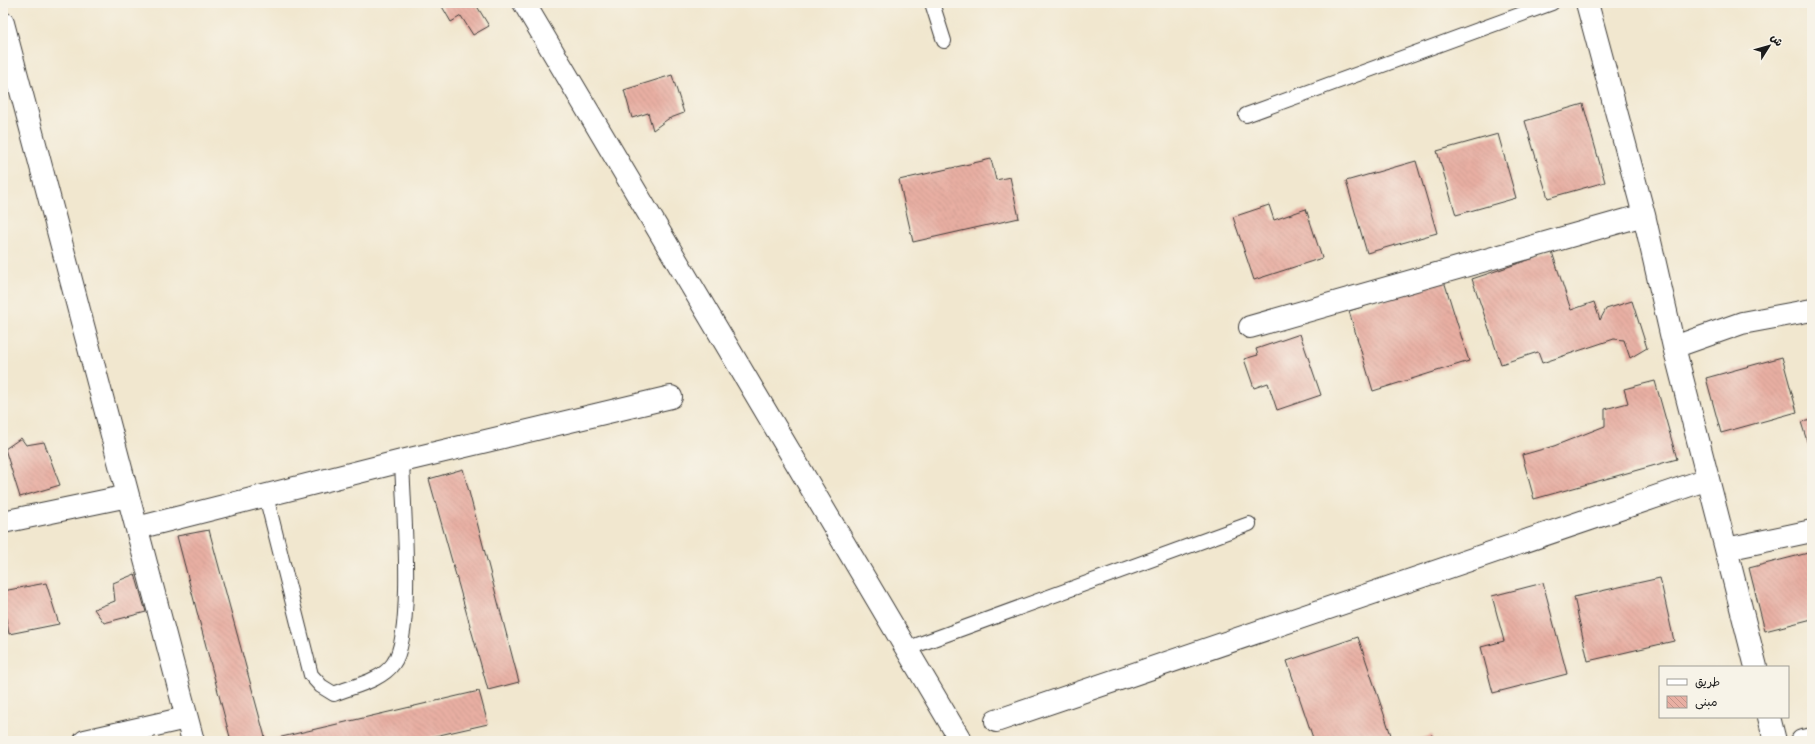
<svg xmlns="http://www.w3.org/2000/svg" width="1815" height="744" font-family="'Architects Daughter','Playpen Sans Arabic',sans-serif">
	<defs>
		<pattern id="building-back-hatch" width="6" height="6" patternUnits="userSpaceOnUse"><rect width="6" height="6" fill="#e8afa3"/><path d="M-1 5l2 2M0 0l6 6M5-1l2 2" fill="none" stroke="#c6968c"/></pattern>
	</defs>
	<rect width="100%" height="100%" fill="#f7f3e8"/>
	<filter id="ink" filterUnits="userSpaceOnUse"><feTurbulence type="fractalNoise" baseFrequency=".025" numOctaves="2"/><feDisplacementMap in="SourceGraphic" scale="8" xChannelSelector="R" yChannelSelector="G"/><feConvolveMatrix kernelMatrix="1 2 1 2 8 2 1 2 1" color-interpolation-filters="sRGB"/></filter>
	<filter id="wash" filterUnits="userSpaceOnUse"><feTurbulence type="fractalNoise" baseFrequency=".012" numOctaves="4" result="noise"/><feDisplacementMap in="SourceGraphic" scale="16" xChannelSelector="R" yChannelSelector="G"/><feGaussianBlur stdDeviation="0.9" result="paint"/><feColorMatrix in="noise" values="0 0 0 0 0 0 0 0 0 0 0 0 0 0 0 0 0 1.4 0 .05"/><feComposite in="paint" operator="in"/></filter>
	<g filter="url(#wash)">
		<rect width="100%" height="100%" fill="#f1e7cf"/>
		<g id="blocks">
			<path fill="url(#building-back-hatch)" d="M440,3H475L489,26L473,35L461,16L451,22Z
				M672,75L684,113L668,119L653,130L648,113L632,118L624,90Z
				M1583,104L1605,182L1548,198L1525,121Z
				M1498,134L1516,198L1456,215L1437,151Z
				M991,159L996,180L1010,177L1019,218L913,242L899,180Z
				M1416,161L1437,233L1367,253L1346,181Z
				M1269,205L1274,220L1306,209L1322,258L1254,280L1233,217Z
				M1552,252L1571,310L1594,302L1600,320L1606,309L1632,301L1647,348L1630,358L1624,340L1614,339L1542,363L1538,352L1501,364L1472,279Z
				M1444,281L1469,361L1373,391L1349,311Z
				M1300,334L1321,395L1277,410L1268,383L1254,388L1244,359L1258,355L1256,349Z
				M1782,357L1797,412L1721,433L1706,378Z
				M1655,381L1677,459L1534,499L1522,455L1554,446L1605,426V409L1628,403L1624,389Z
				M1812,420V457L1801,422Z
				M21,438L26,445L44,442L60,485L20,497L5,449Z
				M463,469L519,682L488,690L429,479Z
				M209,530L266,741H231L177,536Z
				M1812,552V619L1765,631L1749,568Z
				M135,574L146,612L104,623L94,609L115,601L113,583Z
				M1660,578L1674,641L1588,661L1574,597Z
				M46,583L59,624L9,634L3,603V591Z
				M1543,583L1567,674L1493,693L1481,647L1504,641L1492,596Z
				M1358,637L1393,741H1314L1287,661Z
				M479,691L488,724L413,741H273V739Z
				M1432,735L1434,741H1414Z"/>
		</g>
	</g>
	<g filter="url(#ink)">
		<use href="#blocks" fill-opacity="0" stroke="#3c3a37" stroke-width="1"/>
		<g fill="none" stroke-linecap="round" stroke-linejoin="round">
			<defs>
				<path id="lane" d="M932,3L944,41
					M1246,115L1552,3
					M266,496L311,675L321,686L334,694C353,686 381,681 393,664C415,635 403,502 402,461
					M906,649L1249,524"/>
				<path id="street" d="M524,3L961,741
					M1587,3L1644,215L1674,347L1726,549L1812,531
					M3,23L193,741
					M1250,327L1644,215
					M1674,347L1742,323L1812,310
					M3,522L128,496
					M137,528L402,461L671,397
					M1726,549L1756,667
					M1769,717L1775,741
					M996,721L1708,479
					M85,741L186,718
					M1802,741L1812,739"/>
			</defs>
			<use href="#lane" stroke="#3c3a37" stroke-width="16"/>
			<use href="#street" stroke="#3c3a37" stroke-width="24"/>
			<use href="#lane" stroke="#fff" stroke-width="14"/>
			<use href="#street" stroke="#fff" stroke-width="22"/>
		</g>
	</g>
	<rect width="1815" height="744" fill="none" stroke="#f7f3e8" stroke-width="16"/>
	<rect x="1659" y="666" width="130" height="52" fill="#f7f3e8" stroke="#9f9d96"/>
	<rect x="1667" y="679" width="20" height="6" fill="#ffffff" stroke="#9f9d96"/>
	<text x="1695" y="686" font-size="12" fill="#1c1c1c">طريق</text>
	<rect x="1667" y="696" width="20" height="12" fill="url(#building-back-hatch)" stroke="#9f9d96"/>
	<text x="1695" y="706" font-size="12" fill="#1c1c1c">مبنى</text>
	<g transform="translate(1769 46) rotate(53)" stroke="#f7f3e8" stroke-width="3" paint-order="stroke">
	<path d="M0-3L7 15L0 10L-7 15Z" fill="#1c1c1c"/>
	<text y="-6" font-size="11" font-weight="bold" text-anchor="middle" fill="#1c1c1c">ش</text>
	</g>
</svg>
